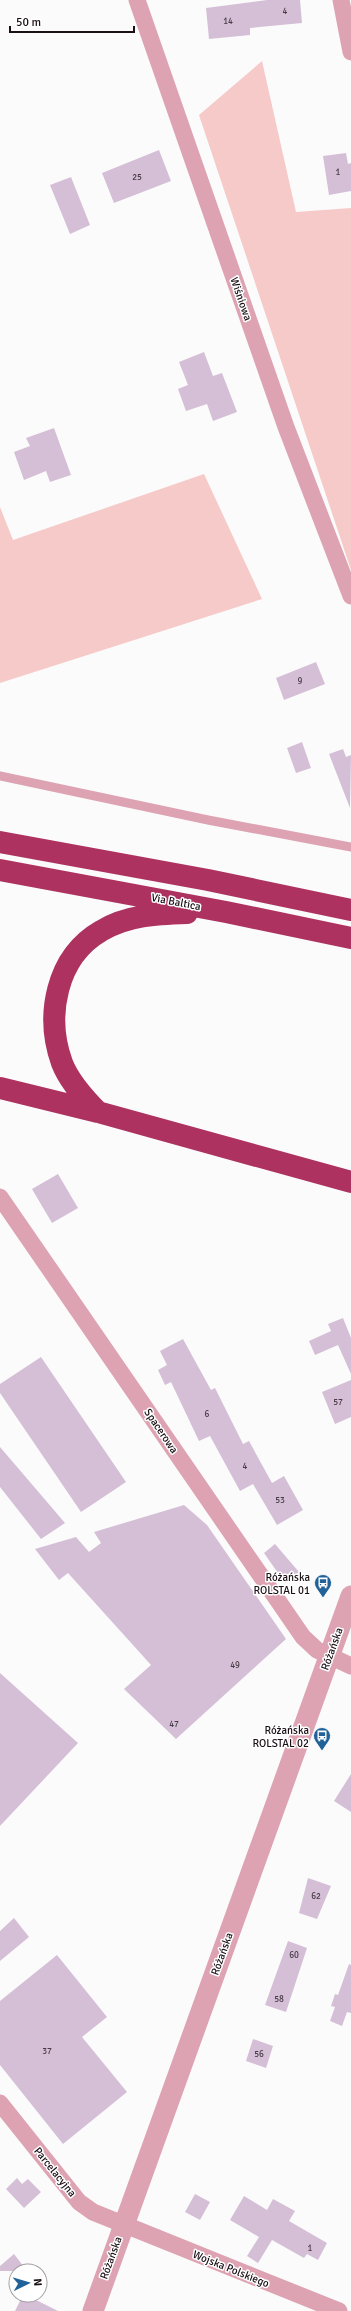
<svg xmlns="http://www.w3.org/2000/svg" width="351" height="2311" font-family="Signika,sans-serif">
	<rect width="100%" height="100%" fill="#fbfbfb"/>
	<path fill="#f6cac9" d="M262,61L296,212L351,208V570L199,115Z
		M204,474L262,599L0,683V507L13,540Z"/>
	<path fill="#d5bfd7" d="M267,0H300L302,23L250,28V35L209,39L206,8Z
		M159,150L171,181L114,203L102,173Z
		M346,153L348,164L351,163V191L329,195L323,156Z
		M71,177L90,225L70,234L50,185Z
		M204,352L213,376L222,373L237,412L213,421L207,404L186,411L178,389L188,385L179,362Z
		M54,428L71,475L50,482L46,471L24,480L14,452L30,446L26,438Z
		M316,662L325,684L284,700L276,678Z
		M302,742L311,768L296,773L287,748Z
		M343,749L346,757L351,755L350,808L329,754Z
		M58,1174L78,1208L52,1223L32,1189Z
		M343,1318L351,1338V1374L338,1345L315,1355L309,1341L331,1331L328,1324Z
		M183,1339L211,1390L215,1388L243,1444L249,1441L272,1483L284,1476L303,1510L277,1525L253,1484L240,1491L210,1436L199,1441L171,1382L165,1385L158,1370L167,1365L160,1351Z
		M41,1357L126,1482L81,1512L0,1393V1384Z
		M351,1380V1417L335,1424L322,1392Z
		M0,1447L65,1523L41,1539L0,1487Z
		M184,1505L207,1525L286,1639L176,1739L124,1689L151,1665L68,1573L59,1580L35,1549L76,1537L89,1552L101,1543L94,1532Z
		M275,1544L299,1572L285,1583L264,1553Z
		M0,1673L78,1743L0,1826Z
		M351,1774V1812L334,1801Z
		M308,1878L331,1886L317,1919L299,1913Z
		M14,1918L29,1937L0,1961V1931Z
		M288,1941L307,1948L286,2012L265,2005Z
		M57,1955L107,2017L82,2037L127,2092L63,2144L0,2065V2001Z
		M349,1964L351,1965V2013L347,2012L342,2026L330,2021L335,2007L331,2006L335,1994L338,1995Z
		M253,2039L273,2046L266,2068L246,2061Z
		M17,2178L22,2184L28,2179L41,2192L24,2208L6,2189Z
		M195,2194L210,2202L200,2220L185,2212Z
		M244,2196L267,2210L273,2199L295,2211L289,2221L327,2243L318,2260L307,2254L304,2258L272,2240L258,2263L247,2256L259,2237L230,2220Z
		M14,2254L27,2271H0V2266Z
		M23,2295H26L58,2311H15Z"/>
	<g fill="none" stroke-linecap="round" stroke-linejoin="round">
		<path stroke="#dea3b2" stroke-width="9" d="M0,776L208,820L351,847"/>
		<path stroke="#dea3b2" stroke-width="17" d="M137,0L286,427L351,596
			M341,0L351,52
			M0,1197L303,1637L317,1650L351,1666
			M0,2103L79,2202L93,2212L339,2311"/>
		<path stroke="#dea3b2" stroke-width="21" d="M93,2311L351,1596"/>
		<path stroke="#ad3260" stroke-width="22" d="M0,842L208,880L351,910
			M0,870L226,912L351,938
			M0,1088L98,1112L351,1182
			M98,1112C84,1098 69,1081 62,1063C45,1016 56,957 101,931C127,915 157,914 187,913"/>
	</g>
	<defs>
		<symbol id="bus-pin" viewBox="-11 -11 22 30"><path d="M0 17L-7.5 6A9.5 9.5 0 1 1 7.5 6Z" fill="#226298" stroke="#fff"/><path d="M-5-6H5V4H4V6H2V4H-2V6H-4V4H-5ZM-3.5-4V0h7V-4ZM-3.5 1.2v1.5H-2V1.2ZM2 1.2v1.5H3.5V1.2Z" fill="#fff"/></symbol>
	</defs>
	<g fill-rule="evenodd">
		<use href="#bus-pin" x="313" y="1573" width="20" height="27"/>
		<use href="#bus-pin" x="312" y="1726" width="20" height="27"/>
	</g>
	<g text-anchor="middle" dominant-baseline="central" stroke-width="3" stroke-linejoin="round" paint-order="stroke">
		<g font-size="9" fill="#483b46">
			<text x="285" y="11">4</text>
			<text x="228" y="21">14</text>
			<text x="338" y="172">1</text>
			<text x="137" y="177">25</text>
			<text x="300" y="681">9</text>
			<text x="338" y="1402">57</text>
			<text x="207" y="1414">6</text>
			<text x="245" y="1466">4</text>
			<text x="280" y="1500">53</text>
			<text x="235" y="1665">49</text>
			<text x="174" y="1724">47</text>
			<text x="316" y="1896">62</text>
			<text x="294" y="1955">60</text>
			<text x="279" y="1999">58</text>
			<text x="47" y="2051">37</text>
			<text x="259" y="2054">56</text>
			<text x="310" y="2248">1</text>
		</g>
		<g font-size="11" fill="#190f15" stroke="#fff">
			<text transform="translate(241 299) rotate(71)">Wiśniowa</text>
			<text transform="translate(176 902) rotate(11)">Via Baltica</text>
			<text transform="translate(161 1431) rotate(56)">Spacerowa</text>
			<text transform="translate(332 1649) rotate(-70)">Różańska</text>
			<text transform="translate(222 1954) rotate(-70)">Różańska</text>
			<text transform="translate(55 2172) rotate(51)">Parcelacyjna</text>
			<text transform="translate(111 2258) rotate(-70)">Różańska</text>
			<text transform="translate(231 2269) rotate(22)">Wojska Polskiego</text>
		</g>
		<g font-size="11" fill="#190f15" stroke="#fff" text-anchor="end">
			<text x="310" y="1577">Różańska<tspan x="310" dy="13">ROLSTAL 01</tspan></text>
			<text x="309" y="1730">Różańska<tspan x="309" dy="13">ROLSTAL 02</tspan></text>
		</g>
	</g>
	<g transform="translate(28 2283) rotate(85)"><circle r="19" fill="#ffffff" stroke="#a39fa1"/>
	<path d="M0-3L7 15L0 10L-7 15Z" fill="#226298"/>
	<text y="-6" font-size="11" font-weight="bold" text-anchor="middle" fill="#190f15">N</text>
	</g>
	<path d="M10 26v6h124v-6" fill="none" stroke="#190f15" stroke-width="2"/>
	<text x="16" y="26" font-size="12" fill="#190f15" stroke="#ffffff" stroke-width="3" paint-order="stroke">50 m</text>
</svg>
